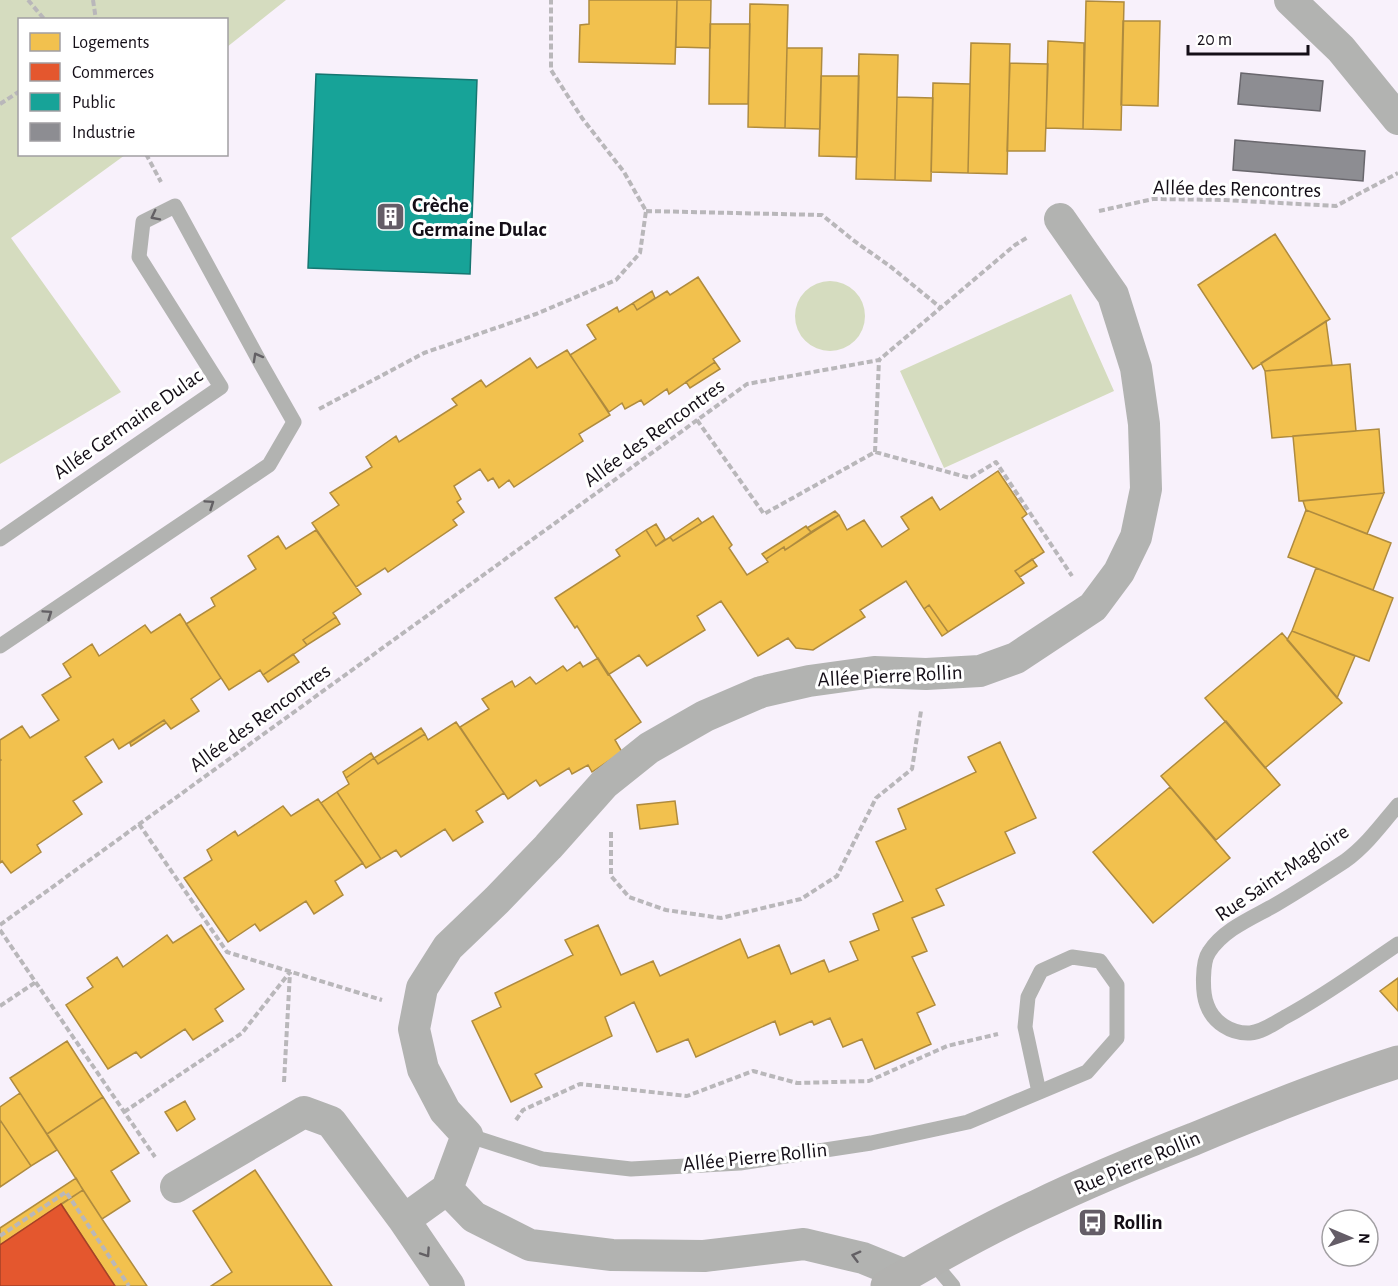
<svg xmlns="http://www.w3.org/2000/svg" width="1398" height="1286" font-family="'Alegreya Sans',sans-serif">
	<rect width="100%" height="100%" fill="#f8f1fb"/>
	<path fill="#d5dcbf" d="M0,0H286L227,47L226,20H20V154L125,155L11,238L121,392L0,464Z
		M795 316a35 35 0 1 1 70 0a35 35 0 1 1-70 0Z
		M1071,294L1114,391L944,468L900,371Z"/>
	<path fill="#f2c14e" stroke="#af8b3e" stroke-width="1.5" d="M589,0H677L675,64L579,62L580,25L589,24Z
		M677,0H711L710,48L676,47Z
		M1086,1L1124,2L1121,130L1083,129Z
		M750,4L788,5L785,128L748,127Z
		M1123,21H1160L1158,106L1121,105Z
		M710,24H750L748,104H709Z
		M1048,41L1084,43L1083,129L1046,128Z
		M971,43L1010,44L1007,174L968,173Z
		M787,48H822L820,129L785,128Z
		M859,54L898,55L895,180L856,179Z
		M1010,63L1048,64L1045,151H1007Z
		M821,76H859L857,157L819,156Z
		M933,83L970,84L968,173L931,172Z
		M897,97L933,98L931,181L895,180Z
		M1275,234L1330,319L1253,369L1198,285Z
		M698,277L740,341L713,359L715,362L669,394L667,389L644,405L641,400L625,409L622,403L609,412L570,355L596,339L587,325L617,307L619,312L633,303L637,310L667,291L670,295Z
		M652,291L655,298L637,310L633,303Z
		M1326,321L1332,365L1265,371L1261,363Z
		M567,350L610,415L579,434L583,441L514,487L509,480L499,488L493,478L488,481L480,469L454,486L461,499L457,502L464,512L453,520L457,525L388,572L385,568L356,587L312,523L339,505L330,493L372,467L366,457L396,436L399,442L457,405L452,399L481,380L486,387L530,358L537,368Z
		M715,362L720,369L690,388L686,382Z
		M1350,364L1356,431L1272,438L1265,371Z
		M1379,429L1384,493L1299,501L1293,436Z
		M998,471L1027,514L1022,518L1044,552L1015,571L1024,583L948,632L929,605L924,609L906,581L860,610L865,617L813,650L796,648L788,638L758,656L721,601L697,616L705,630L647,666L639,655L608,675L577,626L575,628L555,598L620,556L616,550L646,530L656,546L670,537L673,541L713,516L732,545L729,548L747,575L768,562L766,559L784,547L785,550L839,515L847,530L864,520L882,547L909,529L901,517L932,497L940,510Z
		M1384,493L1367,534L1306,510L1303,501Z
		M1306,510L1391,543L1373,590L1288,557Z
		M835,511L839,515L811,532L807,528Z
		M698,518L702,523L673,541L670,537Z
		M656,524L665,539L656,546L646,530Z
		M806,526L811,532L785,550L784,547L766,559L762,554Z
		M316,530L361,594L333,613L336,617L303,640L307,645L263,675L260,670L229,690L186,624L215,606L211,598L256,569L248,556L278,536L286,549Z
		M1032,559L1037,566L1020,577L1015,571Z
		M1316,568L1393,598L1369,661L1292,631Z
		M929,605L948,632L942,636L924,609Z
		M180,614L221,678L191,699L199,711L171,729L164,720L119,749L113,739L85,757L102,782L73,801L82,814L37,845L41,852L11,873L2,861L0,863V761L1,760L0,759V740L22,726L30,738L59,720L42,695L71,677L63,664L92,644L99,656L145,625L151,633Z
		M336,617L340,624L307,645L303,640Z
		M1292,631L1355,656L1337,698L1287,640Z
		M1282,633L1342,703L1265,768L1205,698Z
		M293,654L299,662L268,682L263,675Z
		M598,658L641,722L615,740L622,752L592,772L588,765L572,774L569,768L540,786L536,780L508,799L460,727L489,709L482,699L512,681L515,687L530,677L536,684L563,666L567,671L580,662L583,667Z
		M164,720L166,723L131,746L130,743Z
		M1226,721L1280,785L1216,840L1161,776Z
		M456,722L504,793L476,811L483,822L453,841L445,829L401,857L396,850L381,859L337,792L349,784L346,778L374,758L378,764L425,734L428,740Z
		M421,728L425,734L378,764L374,758Z
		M1000,742L1036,818L1005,832L1015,853L936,889L944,905L912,918L927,951L912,957L935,1005L917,1013L931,1044L875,1069L862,1039L843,1047L830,1018L814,1025L812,1021L780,1035L775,1021L696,1057L688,1039L657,1052L634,1002L605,1017L612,1036L535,1074L542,1087L511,1102L472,1021L501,1007L495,993L573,955L565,940L598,925L621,975L653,961L660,976L740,939L748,958L779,945L791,974L824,960L829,972L858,960L850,942L879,930L873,914L903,901L876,842L906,829L898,809L976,772L968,757Z
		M371,753L374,758L346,778L343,772Z
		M1170,787L1230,858L1153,923L1093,852Z
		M337,792L381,859L366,868L321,803Z
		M318,799L363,863L335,881L343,895L314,914L306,901L260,931L255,924L228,942L184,878L212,860L207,850L235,831L238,836L283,806L291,816Z
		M675,801L678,824L640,829L637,805Z
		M201,925L244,989L215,1009L223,1021L193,1040L185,1029L141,1058L136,1052L108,1069L66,1005L93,987L87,978L117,957L123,967L167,935L173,943Z
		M1398,978V1011L1380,991Z
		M67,1041L103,1097L47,1134L10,1078Z
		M20,1093L57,1150L31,1166L0,1120V1107Z
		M103,1097L139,1153L111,1171L130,1201L102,1219L47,1134Z
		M185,1101L195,1119L177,1131L165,1112Z
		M0,1120L31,1166L0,1187Z
		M255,1170L332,1286H211L232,1272L193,1211Z
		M76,1178L83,1190L0,1245V1228Z
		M83,1190L102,1219L147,1286H115L61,1204Z"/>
	<path fill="#e4572e" stroke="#a64127" stroke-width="1.5" d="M61,1204L115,1286H0V1245Z"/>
	<path fill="#17a398" stroke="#167671" stroke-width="1.5" d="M316,74L477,80L470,274L308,268Z"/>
	<path fill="#8d8d92" stroke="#69676d" stroke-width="1.5" d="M1241,73L1323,81L1320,111L1238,104Z
		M1235,140L1365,151L1363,181L1233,170Z"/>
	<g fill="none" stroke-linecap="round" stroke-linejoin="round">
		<path stroke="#b9b7ba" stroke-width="4" stroke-dasharray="6 3" stroke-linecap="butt" d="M28,0L45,20
			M93,0L96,20
			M0,104L20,91
			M146,154L161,182
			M646,211L822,215L853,240L891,267L941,308
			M1099,211L1153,199L1225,200L1336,206L1398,173
			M319,409L424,353L536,314L616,280L640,253L646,211L624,172L582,118L551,70V0
			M697,420L764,514L875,452L970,478L996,462L1072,576
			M875,452L879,360
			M139,824L227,952L382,1000
			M611,832V876L629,897L666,910L721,918L801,899L837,876L876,798L912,769L921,711
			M0,925L747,384L879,360L1015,245L1028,237
			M0,930L155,1157
			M0,1006L36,982
			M284,1082L290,972
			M124,1112L242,1033L290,972
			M516,1120L523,1110L580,1084L687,1096L753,1071L797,1083L869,1081L947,1046L998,1034
			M0,1236L66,1192L129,1286"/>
		<path stroke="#b2b3b1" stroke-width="15" d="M0,539L221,387L139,257L143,222L175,206L261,364L294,422L269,465L0,646
			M1398,805C1382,824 1366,846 1345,861C1322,876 1299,891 1275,905C1252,918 1224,929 1209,952C1202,962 1202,993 1207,1005C1213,1022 1231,1034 1250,1033C1263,1032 1276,1022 1287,1016C1326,995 1361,969 1398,944
			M467,1135L542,1159L631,1169L740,1163L871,1143L968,1122L1087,1072L1117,1038V985L1100,961L1072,957L1041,971L1028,997L1025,1027L1039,1092
			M931,1260L953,1286"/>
		<path stroke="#b2b3b1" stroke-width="32" d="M1290,0L1341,49L1398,119
			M176,1187L304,1112L331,1122L404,1220L449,1286
			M447,1189L474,1217L530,1245L612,1255L704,1256L804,1244L863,1258L905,1275
			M404,1220L447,1189L467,1135L445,1111L423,1069L414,1029L422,988L448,947L497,900L548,847L604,784L649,748L705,716L761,692L809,681L874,672L926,674L980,671L1016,658L1093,607L1119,572L1136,537L1146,489L1144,424L1136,368L1113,295L1060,219"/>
		<path stroke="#b2b2b0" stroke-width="33" d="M887,1286C935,1258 984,1230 1035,1207C1087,1182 1140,1160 1194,1139C1261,1111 1329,1084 1398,1062"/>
	</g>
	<defs><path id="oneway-chevron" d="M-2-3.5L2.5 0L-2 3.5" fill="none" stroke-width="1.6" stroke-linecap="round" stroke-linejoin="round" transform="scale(1.5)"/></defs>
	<g stroke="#636064">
		<use href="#oneway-chevron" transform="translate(155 216) rotate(153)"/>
		<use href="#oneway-chevron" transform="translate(257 357) rotate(-119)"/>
		<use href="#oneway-chevron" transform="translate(210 504) rotate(-34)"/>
		<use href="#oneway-chevron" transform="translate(48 614) rotate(-34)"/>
		<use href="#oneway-chevron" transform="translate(426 1253) rotate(56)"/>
		<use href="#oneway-chevron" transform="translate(856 1256) rotate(-165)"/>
	</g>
	<defs>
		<symbol id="building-square" viewBox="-11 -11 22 22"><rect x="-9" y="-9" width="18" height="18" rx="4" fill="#645d67" stroke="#fff"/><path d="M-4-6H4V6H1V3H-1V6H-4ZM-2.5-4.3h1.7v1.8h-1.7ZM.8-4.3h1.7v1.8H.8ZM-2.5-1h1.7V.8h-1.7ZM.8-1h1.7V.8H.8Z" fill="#fff"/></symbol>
		<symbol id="bus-square" viewBox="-11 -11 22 22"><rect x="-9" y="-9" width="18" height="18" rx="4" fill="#645d67" stroke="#fff"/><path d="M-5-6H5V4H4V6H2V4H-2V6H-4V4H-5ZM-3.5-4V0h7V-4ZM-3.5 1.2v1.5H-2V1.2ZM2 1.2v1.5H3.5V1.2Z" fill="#fff"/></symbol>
	</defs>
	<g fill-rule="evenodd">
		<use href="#building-square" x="374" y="200" width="33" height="33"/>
		<use href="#bus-square" x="1076" y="1206" width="33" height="33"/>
	</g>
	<g text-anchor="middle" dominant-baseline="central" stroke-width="6" stroke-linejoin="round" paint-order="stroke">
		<g font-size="21" fill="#140e17" stroke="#fff">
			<text transform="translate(1237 189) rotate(1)">Allée des Rencontres</text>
			<text transform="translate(128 424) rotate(-35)">Allée Germaine Dulac</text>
			<text transform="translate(654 433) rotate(-36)">Allée des Rencontres</text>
			<text transform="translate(890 676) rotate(-3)">Allée Pierre Rollin</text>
			<text transform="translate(260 718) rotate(-36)">Allée des Rencontres</text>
			<text transform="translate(1282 873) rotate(-34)">Rue Saint-Magloire</text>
			<text transform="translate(755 1157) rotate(-6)">Allée Pierre Rollin</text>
			<text transform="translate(1137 1163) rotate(-23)">Rue Pierre Rollin</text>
		</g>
		<g font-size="21" font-weight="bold" fill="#140e17" stroke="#fff" text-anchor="start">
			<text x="412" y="205">Crèche<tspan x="412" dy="24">Germaine Dulac</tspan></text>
			<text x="1113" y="1222">Rollin</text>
		</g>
	</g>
	<rect x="18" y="18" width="210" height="138" fill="#ffffff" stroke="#a19fa2" stroke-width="1.5"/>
	<rect x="30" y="33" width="30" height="18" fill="#f2c14e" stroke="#a19fa2" stroke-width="1.5"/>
	<text x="72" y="48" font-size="18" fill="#140e17">Logements</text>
	<rect x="30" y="63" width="30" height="18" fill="#e4572e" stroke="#a19fa2" stroke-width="1.5"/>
	<text x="72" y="78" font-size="18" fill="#140e17">Commerces</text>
	<rect x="30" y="93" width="30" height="18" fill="#17a398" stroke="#a19fa2" stroke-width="1.5"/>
	<text x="72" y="108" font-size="18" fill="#140e17">Public</text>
	<rect x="30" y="123" width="30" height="18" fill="#8d8d92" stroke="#a19fa2" stroke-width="1.5"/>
	<text x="72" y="138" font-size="18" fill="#140e17">Industrie</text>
	<g transform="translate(1350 1238) rotate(92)"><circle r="28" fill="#ffffff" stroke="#a19fa2" stroke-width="1.5"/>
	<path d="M0-4.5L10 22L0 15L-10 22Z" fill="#645d67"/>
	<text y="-9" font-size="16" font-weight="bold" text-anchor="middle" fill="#140e17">N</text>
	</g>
	<path d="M1188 45v9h120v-9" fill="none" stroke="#140e17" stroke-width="3"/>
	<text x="1197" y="45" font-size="18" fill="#140e17" stroke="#ffffff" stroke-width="4.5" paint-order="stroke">20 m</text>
</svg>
